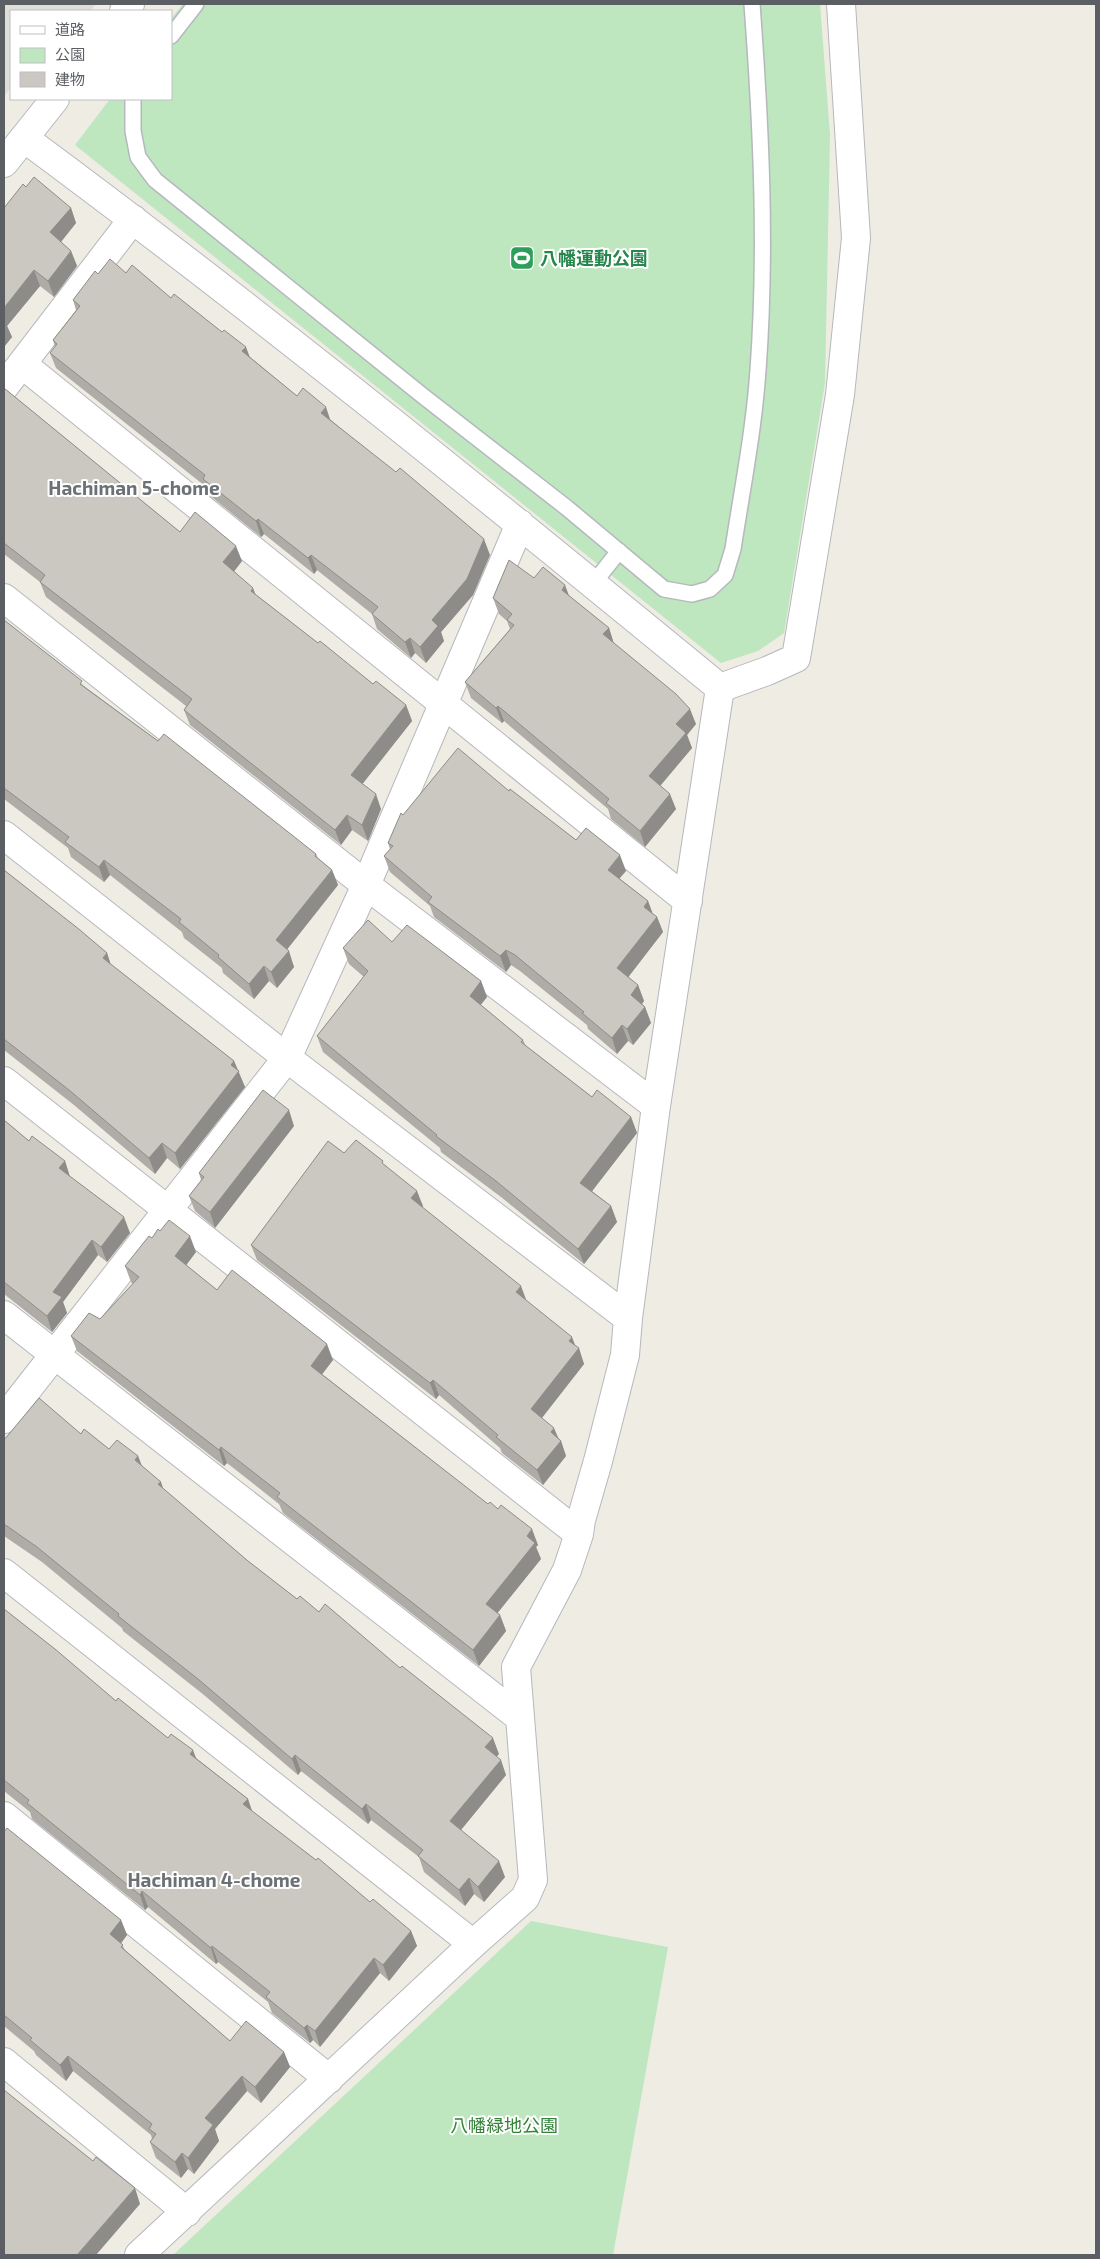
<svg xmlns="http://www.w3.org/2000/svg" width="1100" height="2259" font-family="'Exo 2','Noto Sans JP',sans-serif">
	<rect width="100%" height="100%" fill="#eeece3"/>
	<path fill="#dfddd7" d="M4,4H96L90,11H11V87L4,97Z"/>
	<path fill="#bee6bf" d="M183,4H820L830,135L825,383L784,633L758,651L721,663L75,145L110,99H171V19Z
		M531,1921L668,1947L613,2255H173Z"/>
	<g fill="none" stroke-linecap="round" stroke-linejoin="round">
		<defs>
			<path id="service" d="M171,36L196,4
				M133,99V131L138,157L155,180L423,396L567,508L664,589L692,594L710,589L725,575L733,549C742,490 754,430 758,370C767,248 761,125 752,4
				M593,584L619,551"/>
			<path id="minor" d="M24,138C262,314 492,501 720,688L656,1106L628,1318L625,1355L598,1461L581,1520L579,1534L567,1570L516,1667L533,1880L525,1898L473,1944L139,2255
				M22,364L688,901
				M4,387L133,219
				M4,598L366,885L656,1106
				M720,688L767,671L796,658L840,395L856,238L841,4
				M4,835L287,1058L628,1318
				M4,1081L579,1534
				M4,1315L519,1717
				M4,1419L287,1058L366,885L520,524
				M4,1573L473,1944
				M4,1816L329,2079
				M4,2062L187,2212"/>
			<path id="tertiary" d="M124,11L130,4
				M4,163L55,99"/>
		</defs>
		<use href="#service" stroke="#b5b8bd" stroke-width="18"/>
		<use href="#minor" stroke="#b5b8bd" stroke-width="30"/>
		<use href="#tertiary" stroke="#b5b8bd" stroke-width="30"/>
		<use href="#service" stroke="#fff" stroke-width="15"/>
		<use href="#minor" stroke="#fff" stroke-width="28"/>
		<use href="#tertiary" stroke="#fff" stroke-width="28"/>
	</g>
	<path fill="#afaca7" d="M26,187L71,208L76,223L61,242L71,251L77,266L54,297L40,286L7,326L12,337L4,347V208Z
		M126,273L171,298L250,357L297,396L331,420L490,555L473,595L441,632L444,641L426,663L415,653L411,658L377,629L372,614L317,570L314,574L264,534L261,537L208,494L205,486L56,368L50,353L55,347L53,340L76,310L73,300L98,274Z
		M4,388L180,532L242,561L234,571L256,595L318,643L373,684L406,705L412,721L362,784L381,809L368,841L352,830L341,845L190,725L184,710L186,706L46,597L40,582L4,554Z
		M534,578L569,596L609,628L614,644L696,724L687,735L692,748L660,786L676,809L645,847L611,819L608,809L504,721L502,723L471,698L465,682L510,629L507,621L499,614L493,598Z
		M4,620L84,686L158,741L316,854L318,858L332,870L338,885L287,949L294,967L277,988L269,981L254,999L223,973L222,968L184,938L182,932L110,875L104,882L71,857L68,848L4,799Z
		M509,791L576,840L626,871L619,878L648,901L652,913L657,917L663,932L628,977L638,985L644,1001L642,1004L645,1007L651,1023L633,1045L628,1041L617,1054L588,1029L587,1025L520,971L511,965L506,972L434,917L430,906L390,872L384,856L390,849L388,843L403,815Z
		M4,870L107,953L111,965L234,1061L245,1087L180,1169L167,1158L155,1174L74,1105L4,1050Z
		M392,942L481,981L487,997L481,1005L523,1040L526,1046L592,1097L631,1117L637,1133L592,1191L611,1206L617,1222L584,1264L501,1197L441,1152L440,1148L323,1052L317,1036L364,977L349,964L343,948Z
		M4,1120L29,1141L65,1161L70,1177L130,1233L107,1262L98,1255L63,1302L67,1313L52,1332L4,1294Z
		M294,1126L215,1228L195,1211L189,1196L201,1180L199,1173Z
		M344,1153L385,1165L423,1206L422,1207L576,1346L584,1364L542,1418L561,1441L566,1456L543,1485L502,1453L500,1448L439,1395L436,1399L257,1260L251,1245Z
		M152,1238L196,1252L186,1265L217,1290L333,1360L322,1374L538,1545L536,1547L541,1559L497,1613L500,1615L506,1631L479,1666L283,1513L279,1504L227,1463L224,1466L77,1351L71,1336L100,1319L133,1284L131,1282L125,1266Z
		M81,1434L109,1449L138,1456L142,1466L163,1489L248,1561L297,1599L499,1754L496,1756L506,1775L461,1830L505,1877L484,1902L474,1894L465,1906L424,1872L419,1857L371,1820L368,1824L301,1771L298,1775L204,1695L123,1631L122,1628L42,1562L4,1536V1440Z
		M4,1608V1609L116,1701L196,1758L248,1799L252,1811L370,1902L411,1931L417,1946L389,1981L380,1973L320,2047L313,2040L310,2043L272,2013L268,2002L218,1962L216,1964L148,1907L145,1910L32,1819L30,1812L4,1791Z
		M4,1832L121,1920L127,1935L121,1943L125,1950L230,2041L284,2052L290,2067L261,2103L247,2091L215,2129L219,2141L194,2174L188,2169L181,2178L156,2158L150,2142L152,2139L151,2135L73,2071L66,2081L36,2055L34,2051L4,2026Z"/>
	<path fill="#8e8c88" d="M71,208L76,223L56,248L50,232Z
		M71,251L77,266L54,297L48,281Z
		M34,270L40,286L7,326L12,337L4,347V308Z
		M246,347L252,363L242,351Z
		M326,407L331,422L321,413Z
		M258,519L264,534L261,537L256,521Z
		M484,539L490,555L473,595L441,632L444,641L426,663L420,647L432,620Z
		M236,546L242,561L229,578L223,562Z
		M311,555L317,570L314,574L308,558Z
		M565,585L571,601L562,590Z
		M253,588L259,603L251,591Z
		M609,628L614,644L603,634Z
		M410,638L415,653L411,658L405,642Z
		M406,705L412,721L357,791L351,775Z
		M498,706L504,721L502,723L496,708Z
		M690,709L696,724L687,735L692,748L655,792L649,776L676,724Z
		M376,794L381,809L368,841L362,825Z
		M670,794L676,809L645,847L640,831Z
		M347,815L352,830L341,845L335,830Z
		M620,855L626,871L614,885L608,870Z
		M104,860L110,875L104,882L99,867Z
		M332,870L338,885L282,956L276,940Z
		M648,901L654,917L644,907Z
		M657,917L663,932L623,984L617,968Z
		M506,950L511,965L506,972L500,956Z
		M289,951L294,967L277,988L271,972Z
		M107,953L112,969L103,958Z
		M264,966L269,981L254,999L249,984Z
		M481,981L487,997L475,1011L470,996Z
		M638,985L644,1001L637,1010L631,995Z
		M645,1007L651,1023L633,1045L627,1029Z
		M622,1025L628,1041L617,1054L612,1038Z
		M234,1061L245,1087L180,1169L175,1153Z
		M289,1110L294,1126L215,1228L210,1212Z
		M631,1117L637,1133L586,1199L580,1183Z
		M162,1143L167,1158L155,1174L149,1158Z
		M65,1161L70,1177L59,1168Z
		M417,1191L423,1206L417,1214L411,1198Z
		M611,1206L617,1222L584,1264L578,1249Z
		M124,1217L130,1233L107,1262L101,1247Z
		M190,1236L196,1252L181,1272L175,1256Z
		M92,1240L98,1255L63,1302L67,1313L52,1332L47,1316L53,1292Z
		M521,1286L527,1302L516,1292Z
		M572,1337L577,1350L579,1348L584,1364L537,1424L531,1409L569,1341Z
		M327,1344L333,1360L317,1381L311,1366Z
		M433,1380L439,1395L436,1399L430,1383Z
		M554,1428L560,1442L561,1441L566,1456L543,1485L537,1470L551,1432Z
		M221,1447L227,1463L224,1466L219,1450Z
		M138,1456L144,1472L135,1460Z
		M161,1482L166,1497L158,1484Z
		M532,1529L538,1545L536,1547L541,1559L492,1620L486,1604L527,1536Z
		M500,1615L506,1631L479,1666L473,1650Z
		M493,1738L499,1754L491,1763L485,1747Z
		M193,1750L199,1766L190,1754Z
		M295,1755L301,1771L298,1775L292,1759Z
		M501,1760L506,1775L456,1836L450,1821Z
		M248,1799L253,1814L243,1804Z
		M366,1804L371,1820L368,1824L362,1809Z
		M499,1861L505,1877L484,1902L478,1887Z
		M469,1878L474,1894L465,1906L459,1890Z
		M142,1891L148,1907L145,1910L140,1895Z
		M121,1920L127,1935L116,1950L110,1934Z
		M411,1931L417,1946L389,1981L383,1965Z
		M212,1946L218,1962L216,1964L211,1948Z
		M374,1958L380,1973L320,2047L315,2031Z
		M307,2025L313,2040L310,2043L304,2028Z
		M284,2052L290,2067L261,2103L255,2087Z
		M68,2056L73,2071L66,2081L60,2065Z
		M242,2076L247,2091L215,2129L219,2141L194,2174L188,2158L205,2118Z
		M182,2153L188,2169L181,2178L175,2162Z
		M135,2188L140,2204L96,2255H77Z"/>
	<path fill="#cbc8c2" stroke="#8e8c88" d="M34,177L71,208L50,232L71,251L48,281L34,270L4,308V208L23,184L26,187Z
		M110,259L126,273L132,265L171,298L174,294L222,332L224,330L246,347L242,351L297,396L303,388L326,407L321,413L396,472L400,468L484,539L467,579L432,620L438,626L420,647L410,638L405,642L372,614L378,607L311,555L308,558L258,519L256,521L203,479L205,475L50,353L57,344L53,340L80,306L73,300L95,271L98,274Z
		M4,388L180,532L195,512L236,546L223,562L253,588L251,591L318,643L320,641L373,684L376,681L406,705L351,775L376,794L362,825L347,815L335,830L184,710L192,699L40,582L45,575L4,543Z
		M509,560L534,578L543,567L565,585L562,590L609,628L603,634L676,694L690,709L676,724L686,733L649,776L670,794L640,831L606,803L609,799L498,706L496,708L465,682L514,625L507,620L512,614L493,598Z
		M4,620L82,681L80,684L158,741L164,734L316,854L315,856L332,870L276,940L289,951L271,972L264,966L249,984L218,957L219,955L179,922L181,919L104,860L99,867L65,842L69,837L4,788Z
		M458,748L509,791L510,789L576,840L586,828L620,855L608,870L648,901L644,907L657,917L617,968L638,985L631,995L645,1007L627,1029L622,1025L612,1038L582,1013L584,1012L515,955L506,950L500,956L428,902L432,897L384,856L393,846L388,843L401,813L403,815Z
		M4,870L80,930L107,953L103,958L234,1061L231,1065L239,1071L175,1153L162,1143L149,1158L69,1090L4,1039Z
		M368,920L392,942L407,925L481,981L470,996L523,1040L521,1042L592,1097L597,1090L631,1117L580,1183L611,1206L578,1249L496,1181L436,1136L437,1135L317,1036L368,971L343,948Z
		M263,1090L289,1110L210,1212L189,1196L204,1177L199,1173Z
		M4,1120L29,1141L32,1136L65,1161L59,1168L124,1217L101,1247L92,1240L53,1292L62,1297L47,1316L4,1282Z
		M356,1140L383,1161L382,1163L417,1191L411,1198L521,1286L516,1292L572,1337L569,1341L579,1348L531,1409L554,1428L551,1432L561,1441L537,1470L496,1437L498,1435L433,1380L430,1383L251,1245L328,1141L344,1153Z
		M169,1220L190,1236L175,1256L217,1290L232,1270L327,1344L311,1366L488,1504L490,1502L498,1509L501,1505L532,1529L527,1536L535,1543L486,1604L500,1615L473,1650L277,1497L280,1493L221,1447L219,1450L71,1336L89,1313L100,1319L139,1277L125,1266L149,1236L152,1238L158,1229L160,1231Z
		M39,1398L81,1434L84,1429L109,1449L117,1440L138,1456L135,1460L161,1482L158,1484L248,1561L297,1599L300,1596L319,1612L325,1604L400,1668L402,1666L493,1738L485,1747L501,1760L450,1821L499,1861L478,1887L469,1878L459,1890L418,1856L423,1850L366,1804L362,1809L295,1755L292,1759L198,1679L118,1616L119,1614L37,1547L4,1524V1440Z
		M4,1609L55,1649L116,1701L118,1698L168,1738L171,1734L193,1750L190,1754L248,1799L243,1804L316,1860L318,1858L370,1902L373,1899L411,1931L383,1965L374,1958L315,2031L307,2025L304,2028L266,1997L270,1992L212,1946L211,1948L142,1891L140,1895L27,1803L29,1800L4,1780Z
		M7,1828L121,1920L110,1934L123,1945L121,1947L230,2041L246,2021L284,2052L255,2087L242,2076L205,2118L213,2125L188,2158L182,2153L175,2162L150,2142L156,2134L149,2129L152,2124L68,2056L60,2065L30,2040L32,2038L4,2015V1832Z
		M4,2090L93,2161L96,2157L135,2188L77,2255H4Z"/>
	<defs>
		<symbol id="stadium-square" viewBox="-11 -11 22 22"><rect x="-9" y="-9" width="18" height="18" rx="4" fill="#2e9e5b" stroke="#fff"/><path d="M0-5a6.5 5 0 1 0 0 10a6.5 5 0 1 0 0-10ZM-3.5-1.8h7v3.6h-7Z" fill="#fff"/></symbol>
	</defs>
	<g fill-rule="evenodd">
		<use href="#stadium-square" x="508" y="244" width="28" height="28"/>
	</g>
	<g text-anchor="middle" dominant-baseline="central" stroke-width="4" stroke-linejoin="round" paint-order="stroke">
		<g font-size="18" font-weight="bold" fill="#27864d" stroke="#fff" text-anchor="start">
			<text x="540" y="258">八幡運動公園</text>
		</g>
		<g font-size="18" fill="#338338" stroke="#fff">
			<text x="504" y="2125">八幡緑地公園</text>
		</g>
		<g font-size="19" font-weight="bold" fill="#6c7176" stroke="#fff">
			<text x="134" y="487">Hachiman 5-chome</text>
			<text x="214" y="1879">Hachiman 4-chome</text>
		</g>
	</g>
	<rect width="1100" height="2259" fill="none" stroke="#5b5f64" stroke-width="10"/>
	<rect x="10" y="10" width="162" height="90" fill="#ffffff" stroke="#bdbfc1"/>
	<rect x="20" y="26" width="25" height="8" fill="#ffffff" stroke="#bdbfc1"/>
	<text x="55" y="35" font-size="15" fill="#5b5f64">道路</text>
	<rect x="20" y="48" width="25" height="15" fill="#bee6bf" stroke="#bdbfc1"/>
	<text x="55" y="60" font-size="15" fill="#5b5f64">公園</text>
	<rect x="20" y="72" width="25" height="15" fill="#cbc8c2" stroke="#bdbfc1"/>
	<text x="55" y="85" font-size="15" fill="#5b5f64">建物</text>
</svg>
